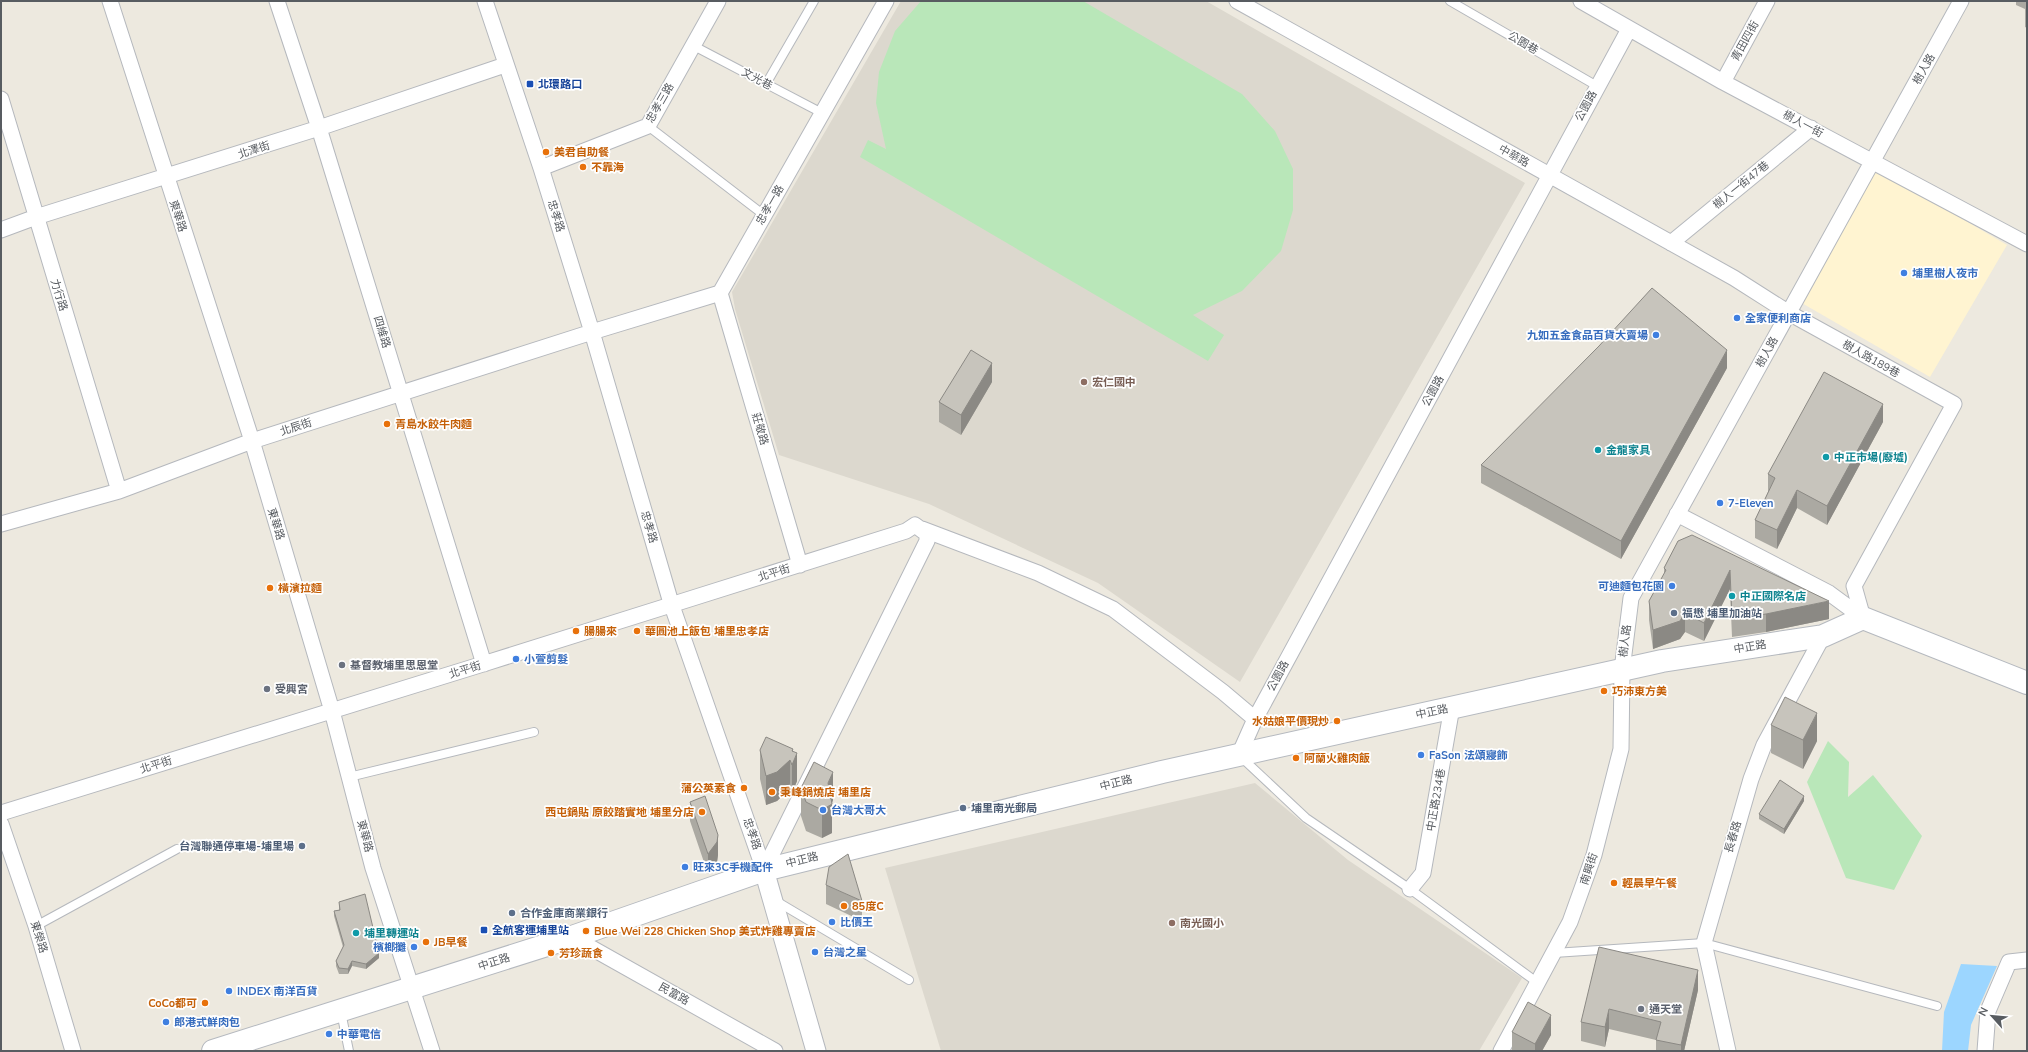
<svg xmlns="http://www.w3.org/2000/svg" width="2028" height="1052" font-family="'Nunito Sans','Noto Sans TC',sans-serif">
	<rect width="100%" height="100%" fill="#ede9df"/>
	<path fill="#fff4d1" d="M1877,169L2007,245L1930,377L1800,302Z"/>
	<path fill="#dcd8ce" d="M901,1H1206L1525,183L1240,682L1098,583L929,504L779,455L735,309L732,292Z
		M1255,783L1348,860L1522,978L1479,1051H941L885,868Z"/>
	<path fill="#b9e7b9" d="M921,1H1083L1242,94L1275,131L1293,169V210L1281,251L1242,291L1193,315L1224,335L1208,361L860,157L868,140L886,149L876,103L879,72L895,31Z
		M1828,741L1849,762L1848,797L1873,775L1922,836L1894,890L1846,878L1807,782Z"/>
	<path fill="#9cd6ff" d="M1961,964L1997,966L1971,1025L1968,1051H1942L1944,1012Z"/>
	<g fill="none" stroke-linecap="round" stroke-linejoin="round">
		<defs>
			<path id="service" d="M1450,1L1597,86
				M692,45L822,113
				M766,84L814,1
				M648,126L764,215
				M1241,757L1306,818L1410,889L1538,983
				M349,777L534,732
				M776,901L909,980
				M36,926L177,849
				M1554,953L1704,943L1937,1006
				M341,1012L349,1051"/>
			<path id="minor" d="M110,1L252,441L332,711L373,868L432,1051
				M277,1L319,128L484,664
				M485,1L541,168L592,332L671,603L764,870
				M1237,1L1734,278L1789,313L1954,404L1854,586L1863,618
				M1581,1L1723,82L2027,244
				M1723,82L1767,1
				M1,99L119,491
				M541,168L648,126L718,1
				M1,230L36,217L319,128L505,65
				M1671,243L1811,128
				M720,293L800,565
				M1677,514L1829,593L1863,618
				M1,524L119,491L252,441L592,332L720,293L886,1
				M922,529L1038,573L1113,609L1223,692L1255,719
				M1239,755L1255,719L1629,29
				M1,813C162,763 323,714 483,664C624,620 765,575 906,531L915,525L927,534V541L764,870
				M1,824L36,926L73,1051
				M1410,889L1423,873L1452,707
				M572,937L775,1051
				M1501,1051L1570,922L1594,855L1621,749L1622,670L1631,598L1961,1
				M1728,1051L1704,943L1751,779L1764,745L1823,636
				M1985,1051L1988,1011L2009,962L2027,960"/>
			<path id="tertiary" d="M764,870L816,1051"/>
			<path id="secondary" d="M213,1051L572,937L764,870L1162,772L1662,661L1823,636L1863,618L2027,683"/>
		</defs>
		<use href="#service" stroke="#b5b8bd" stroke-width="10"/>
		<use href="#minor" stroke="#b5b8bd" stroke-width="17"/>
		<use href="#tertiary" stroke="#b5b8bd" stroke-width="21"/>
		<use href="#secondary" stroke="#b5b9bf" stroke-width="24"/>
		<use href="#service" stroke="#fff" stroke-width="8"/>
		<use href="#minor" stroke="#fff" stroke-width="15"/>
		<use href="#tertiary" stroke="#fff" stroke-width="19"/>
		<use href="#secondary" stroke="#fff" stroke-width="22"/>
	</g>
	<path fill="#aba9a2" d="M2016,1H2027V28L2025,27V9L2016,5Z
		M1727,368L1621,559L1481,483V465Z
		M992,382L961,435L939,422V402Z
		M1883,422L1827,525L1797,508L1777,549L1755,538V520L1768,492V474Z
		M1678,541L1829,619L1766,632L1732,637L1730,589L1704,641L1685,632L1680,639L1653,649L1649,620V601L1664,574V568Z
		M1771,725L1817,741L1803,769L1771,753Z
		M760,750L793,751L797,781L792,793L790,788L777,801L766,805L760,779Z
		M801,788L833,800L832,803V833L822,838L806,831L801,816Z
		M1804,801L1784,834L1759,819V814Z
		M690,802L718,855L717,862L708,874L690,821Z
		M826,885L862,901V921L826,904Z
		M339,902L379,958L366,969L352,966L348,974H339L336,966V961L343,947L334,916V911L339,910Z
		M1698,970V990L1684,1051H1656V1040L1609,1029L1605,1047L1581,1041V1022Z
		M1512,1032L1551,1035L1542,1051H1512Z"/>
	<path fill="#8b8984" d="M1727,350V368L1621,559V541Z
		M992,363V382L961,435V415Z
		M1883,404V422L1827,525V506Z
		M1797,490V508L1777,549V530Z
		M1730,570V589L1704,641V623Z
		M1829,601V619L1766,632V614Z
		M1685,613V632L1680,639L1653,649V630Z
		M1817,713V741L1803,769V740Z
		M793,749V762L797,753V781L792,793V751Z
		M790,760V788L777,801L766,805V776Z
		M833,772V800L831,805L832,804V833L822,838V810L828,783Z
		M1804,796V801L1784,834V829Z
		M718,835V855L717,862L708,874V854Z
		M379,953V958L366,969V964Z
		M352,961V966L348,974V969Z
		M1698,970V990L1684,1051H1681V1045Z
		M1609,1009V1029L1605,1047V1027Z
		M1551,1015V1035L1542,1051H1535V1044Z"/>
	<path fill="#c7c4bc" stroke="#8b8984" d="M1652,288L1727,350L1621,541L1481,465L1599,346Z
		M971,350L992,363L961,415L939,402Z
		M1824,372L1883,404L1827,506L1797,490L1777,530L1755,520L1775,478L1768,474Z
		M1692,535L1829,601L1766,614L1732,619L1730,570L1704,623L1685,613L1680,621L1653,630L1649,601L1666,570L1664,568L1678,541Z
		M1785,697L1817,713L1803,740L1771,725Z
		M766,737L793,749L792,751L797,753L792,765L790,760L777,772L766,776L760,750Z
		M814,762L833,772L828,783L832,804L822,810L806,802L801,788Z
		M1780,780L1804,796L1784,829L1759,814Z
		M705,796L718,835L717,842L708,854L690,802Z
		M848,854L862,901L826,885L829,867Z
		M365,894L379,953L366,964L352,961L348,969L339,968L336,961L344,945L334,911L340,910L339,902Z
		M1599,947L1698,970L1681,1045L1656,1040L1661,1022L1609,1009L1605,1027L1581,1022Z
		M1528,1002L1551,1015L1535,1044L1512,1032Z"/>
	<g fill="#1a4fb4" stroke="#fff" stroke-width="1.5">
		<rect x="526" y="80" width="8" height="8" rx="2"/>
		<rect x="480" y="926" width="8" height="8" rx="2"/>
	</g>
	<g fill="#e8710a" stroke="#fff" stroke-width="1.5">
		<circle cx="546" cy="152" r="4"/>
		<circle cx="583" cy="167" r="4"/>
		<circle cx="387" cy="424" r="4"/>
		<circle cx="270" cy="588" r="4"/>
		<circle cx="576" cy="631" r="4"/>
		<circle cx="637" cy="631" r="4"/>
		<circle cx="1604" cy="691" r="4"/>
		<circle cx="1337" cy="721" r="4"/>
		<circle cx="1296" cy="758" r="4"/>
		<circle cx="744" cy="788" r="4"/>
		<circle cx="772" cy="792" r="4"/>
		<circle cx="702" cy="812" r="4"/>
		<circle cx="1614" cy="883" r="4"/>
		<circle cx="844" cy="906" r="4"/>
		<circle cx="586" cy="931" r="4"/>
		<circle cx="426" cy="942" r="4"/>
		<circle cx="551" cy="953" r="4"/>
		<circle cx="205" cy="1003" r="4"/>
	</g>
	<g fill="#3f7fe0" stroke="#fff" stroke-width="1.5">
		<circle cx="1904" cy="273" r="4"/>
		<circle cx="1737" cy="318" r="4"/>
		<circle cx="1656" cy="335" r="4"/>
		<circle cx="1720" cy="503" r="4"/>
		<circle cx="1672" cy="586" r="4"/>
		<circle cx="516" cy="659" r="4"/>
		<circle cx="1421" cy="755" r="4"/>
		<circle cx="823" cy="810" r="4"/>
		<circle cx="685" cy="867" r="4"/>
		<circle cx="832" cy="922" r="4"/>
		<circle cx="414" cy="947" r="4"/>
		<circle cx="815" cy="952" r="4"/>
		<circle cx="229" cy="991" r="4"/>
		<circle cx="166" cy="1022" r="4"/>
		<circle cx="329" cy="1034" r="4"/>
	</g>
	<g fill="#8d6e63" stroke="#fff" stroke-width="1.5">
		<circle cx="1084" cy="382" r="4"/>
		<circle cx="1172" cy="923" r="4"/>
	</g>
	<g fill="#0f9aa8" stroke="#fff" stroke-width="1.5">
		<circle cx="1598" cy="450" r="4"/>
		<circle cx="1826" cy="457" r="4"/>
		<circle cx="1732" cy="596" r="4"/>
		<circle cx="356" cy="933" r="4"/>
	</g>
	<g fill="#5c6f8a" stroke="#fff" stroke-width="1.5">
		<circle cx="1674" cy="613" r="4"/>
		<circle cx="963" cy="808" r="4"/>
		<circle cx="302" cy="846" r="4"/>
		<circle cx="512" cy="913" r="4"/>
	</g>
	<g fill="#6b7280" stroke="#fff" stroke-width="1.5">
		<circle cx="342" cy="665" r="4"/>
		<circle cx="267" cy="689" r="4"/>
		<circle cx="1641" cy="1009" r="4"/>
	</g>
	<g text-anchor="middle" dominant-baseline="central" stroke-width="3.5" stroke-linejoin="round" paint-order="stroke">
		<g font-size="11" fill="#585c61" stroke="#fff">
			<text transform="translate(1745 41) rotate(-61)">青田四街</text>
			<text transform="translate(1523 43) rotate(30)">公園巷</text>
			<text transform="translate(1924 69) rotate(-61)">樹人路</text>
			<text transform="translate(757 79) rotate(28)">文光巷</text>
			<text transform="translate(660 103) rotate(-60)">忠孝三路</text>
			<text transform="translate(1586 106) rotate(-62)">公園路</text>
			<text transform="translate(1803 124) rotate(28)">樹人一街</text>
			<text transform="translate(254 150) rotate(-18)">北澤街</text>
			<text transform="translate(1514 156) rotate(29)">中華路</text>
			<text transform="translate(1741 185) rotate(-39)">樹人一街47巷</text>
			<text transform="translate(770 205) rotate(-60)">忠孝一路</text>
			<text transform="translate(178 216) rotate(72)">東華路</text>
			<text transform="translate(556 216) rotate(73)">忠孝路</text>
			<text transform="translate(59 295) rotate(73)">力行路</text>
			<text transform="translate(382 332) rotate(73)">四維路</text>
			<text transform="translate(1767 352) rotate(-61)">樹人路</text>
			<text transform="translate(1871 359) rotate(29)">樹人路189巷</text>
			<text transform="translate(1433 391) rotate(-62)">公園路</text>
			<text transform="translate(296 427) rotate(-18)">北辰街</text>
			<text transform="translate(760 429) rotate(74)">莊敬路</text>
			<text transform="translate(276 524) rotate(73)">東華路</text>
			<text transform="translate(649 527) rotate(74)">忠孝路</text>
			<text transform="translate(774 573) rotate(-17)">北平街</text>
			<text transform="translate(1625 641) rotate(-83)">樹人路</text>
			<text transform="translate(1750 647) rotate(-9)">中正路</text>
			<text transform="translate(465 670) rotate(-17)">北平街</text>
			<text transform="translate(1278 676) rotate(-62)">公園路</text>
			<text transform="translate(1432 712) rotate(-12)">中正路</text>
			<text transform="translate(156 765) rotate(-17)">北平街</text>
			<text transform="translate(1116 783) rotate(-14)">中正路</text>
			<text transform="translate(1436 800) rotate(-80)">中正路234巷</text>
			<text transform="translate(752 834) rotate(71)">忠孝路</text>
			<text transform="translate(365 836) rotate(75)">東華路</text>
			<text transform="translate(1733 837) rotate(-74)">長春路</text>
			<text transform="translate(802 860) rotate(-14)">中正路</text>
			<text transform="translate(1589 869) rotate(-72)">南興街</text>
			<text transform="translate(39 937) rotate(73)">東榮路</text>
			<text transform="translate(494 962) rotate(-18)">中正路</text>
			<text transform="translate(674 994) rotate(29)">民富路</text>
		</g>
		<g font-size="11" font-weight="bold" fill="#164399" stroke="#fff" text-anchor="start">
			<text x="538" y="84">北環路口</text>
			<text x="492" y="930">全航客運埔里站</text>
		</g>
		<g font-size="11" font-weight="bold" fill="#c56008" stroke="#fff" text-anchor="start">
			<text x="554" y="152">美君自助餐</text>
			<text x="591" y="167">不靠海</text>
			<text x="395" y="424">青島水餃牛肉麵</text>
			<text x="278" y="588">橫濱拉麵</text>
			<text x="584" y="631">腸腸來</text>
			<text x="645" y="631">華圓池上飯包 埔里忠孝店</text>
			<text x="1612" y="691">巧沛東方美</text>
			<text x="1329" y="721" text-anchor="end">水姑娘平價現炒</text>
			<text x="1304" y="758">阿蘭火雞肉飯</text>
			<text x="736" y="788" text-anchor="end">蒲公英素食</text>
			<text x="780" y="792">秉峰鍋燒店 埔里店</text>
			<text x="694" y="812" text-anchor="end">西屯鍋貼 原餃踏實地 埔里分店</text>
			<text x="1622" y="883">輕晨早午餐</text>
			<text x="852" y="906">85度C</text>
			<text x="594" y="931">Blue Wei 228 Chicken Shop 美式炸雞專賣店</text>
			<text x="434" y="942">JB早餐</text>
			<text x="559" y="953">芳珍蔬食</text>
			<text x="197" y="1003" text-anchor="end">CoCo都可</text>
		</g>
		<g font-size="11" font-weight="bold" fill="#366cbe" stroke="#fff" text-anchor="start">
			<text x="1912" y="273">埔里樹人夜市</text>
			<text x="1745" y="318">全家便利商店</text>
			<text x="1648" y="335" text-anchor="end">九如五金食品百貨大賣場</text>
			<text x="1728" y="503">7-Eleven</text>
			<text x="1664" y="586" text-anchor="end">可迪麵包花園</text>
			<text x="524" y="659">小萱剪髮</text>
			<text x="1429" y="755">FaSon 法頌寢飾</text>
			<text x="831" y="810">台灣大哥大</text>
			<text x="693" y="867">旺來3C手機配件</text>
			<text x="840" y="922">比價王</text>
			<text x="406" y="947" text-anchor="end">檳榔攤</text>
			<text x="823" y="952">台灣之星</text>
			<text x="237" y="991">INDEX 南洋百貨</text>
			<text x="174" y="1022">郎港式鮮肉包</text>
			<text x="337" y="1034">中華電信</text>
		</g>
		<g font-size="11" font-weight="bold" fill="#785e54" stroke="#fff" text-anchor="start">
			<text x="1092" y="382">宏仁國中</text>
			<text x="1180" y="923">南光國小</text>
		</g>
		<g font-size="11" font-weight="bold" fill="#0d838f" stroke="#fff" text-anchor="start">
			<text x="1606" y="450">金龍家具</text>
			<text x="1834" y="457">中正市場(廢墟)</text>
			<text x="1740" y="596">中正國際名店</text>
			<text x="364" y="933">埔里轉運站</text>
		</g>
		<g font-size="11" font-weight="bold" fill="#4e5e75" stroke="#fff" text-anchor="start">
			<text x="1682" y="613">福懋 埔里加油站</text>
			<text x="971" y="808">埔里南光郵局</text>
			<text x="294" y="846" text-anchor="end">台灣聯通停車場-埔里場</text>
			<text x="520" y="913">合作金庫商業銀行</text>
		</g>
		<g font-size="11" font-weight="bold" fill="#5b616d" stroke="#fff" text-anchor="start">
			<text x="350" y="665">基督教埔里思恩堂</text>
			<text x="275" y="689">受興宮</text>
			<text x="1649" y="1009">通天堂</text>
		</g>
	</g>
	<rect width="2028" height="1052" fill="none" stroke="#585c61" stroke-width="4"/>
	<g transform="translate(1992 1016) rotate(297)" stroke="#ffffff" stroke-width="3" paint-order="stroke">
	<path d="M0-3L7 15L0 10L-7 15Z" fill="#585c61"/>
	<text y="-6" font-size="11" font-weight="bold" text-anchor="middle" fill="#585c61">N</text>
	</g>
</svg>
